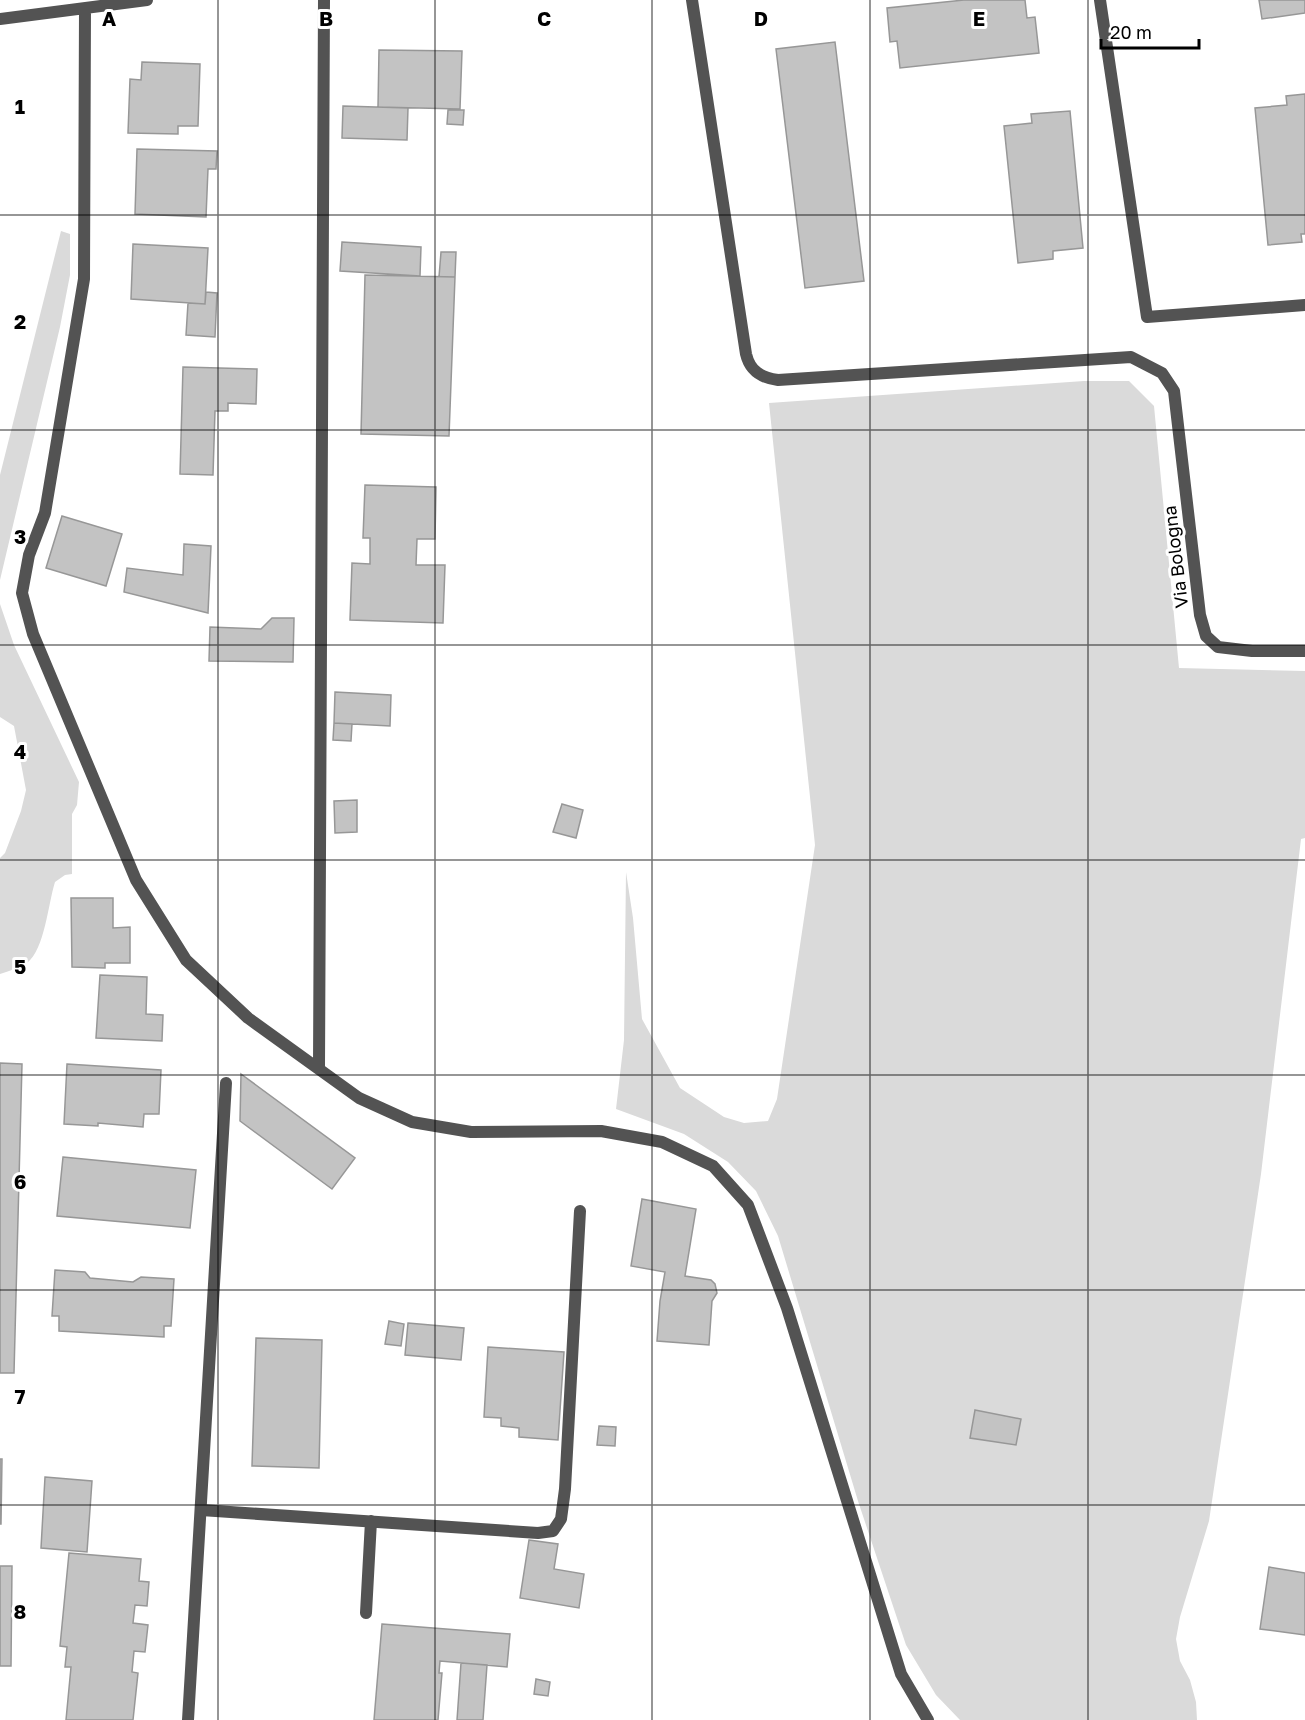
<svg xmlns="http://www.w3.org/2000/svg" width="1305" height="1720" font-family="'Golos Text',sans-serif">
	<rect width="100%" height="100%" fill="#fff"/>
	<path fill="#dadada" d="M61,231L70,234V275L60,327L0,580V475Z
		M1084,381H1129L1154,406L1179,668L1305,671V838L1301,839L1261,1174L1209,1521L1180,1617L1176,1639L1180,1661L1190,1680L1196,1702L1197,1720H960L936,1695L906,1645L858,1501L778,1236L756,1191L728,1162L684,1134L616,1109L624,1040L626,872L633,918L642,1019L680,1088L724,1117L744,1123L768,1121L777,1099L815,845L769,403Z
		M0,604L14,645L79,782L77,805L72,814V874L65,875L55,882C48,904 45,949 27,963C19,968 9,971 0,974V858L5,853L21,811L26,790L14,726L0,717Z"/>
	<path fill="#c3c3c3" stroke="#979797" stroke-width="1.5" d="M964,0H1025L1027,18L1035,17L1039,53L900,68L897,41L890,42L887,8Z
		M1259,0H1305V13L1262,19Z
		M835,42L864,281L805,288L776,49Z
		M379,50L462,51L460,109L378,107Z
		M142,62L200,64L198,126H178V134L128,133L130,79L141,80Z
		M1305,94V234H1301L1302,242L1268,245L1255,108L1287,105L1286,96Z
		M343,106L408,108L407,140L342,138Z
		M448,110H464L463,125L447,124Z
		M1070,111L1083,248L1053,251V259L1018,263L1004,126L1032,123L1031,114Z
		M137,149L217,151L216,169H208L206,217L135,214Z
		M342,242L421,247L420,276L340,271Z
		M133,244L208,248L205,304L131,299Z
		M441,252H456L455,277H439Z
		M365,275L455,277L449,436L361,434Z
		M206,292L217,293L215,337L186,335L188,303L205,304Z
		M183,367L257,369L256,404L228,403V411H215L213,475L180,474Z
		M365,485L436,487L435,539H417L416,565H445L443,623L350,620L352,563L370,564V538H363Z
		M62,516L122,534L106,586L46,568Z
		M184,544L211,546L208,613L124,592L127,568L183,575Z
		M272,618H294L293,662L209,661L210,627L261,629Z
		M335,692L391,695L390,726L334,723Z
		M334,723L352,724L351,741L333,740Z
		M357,800V832L335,833L334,801Z
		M562,804L583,810L576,838L553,832Z
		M71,898H113V928L130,927V963H105V968L72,967Z
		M100,975L147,977L146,1014L163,1015L162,1041L96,1038Z
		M0,1063L22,1064L14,1373H0Z
		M67,1064L161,1070L159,1114H144L143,1127L98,1123V1126L64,1124Z
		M241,1074L355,1158L332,1189L240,1121Z
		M63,1157L196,1170L190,1228L57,1216Z
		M642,1199L696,1209L685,1276L711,1280L715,1284L717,1293L712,1301L709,1345L657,1341L660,1301L665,1272L631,1266Z
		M55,1270L85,1272L90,1278L133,1282L141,1277L174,1279L171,1326H164V1337L59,1331V1316H52Z
		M389,1321L404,1324L401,1346L385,1344Z
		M408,1323L464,1328L461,1360L405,1355Z
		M256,1338L322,1340L319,1468L252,1466Z
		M488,1347L564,1352L558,1440L519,1437V1428L501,1426V1418L484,1417Z
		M975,1410L1021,1419L1016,1445L970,1438Z
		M599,1426L616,1427L615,1446L597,1445Z
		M0,1459H2L1,1524H0Z
		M45,1477L92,1481L87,1552L41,1548Z
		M529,1540L558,1544L554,1569L584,1574L579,1608L520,1598Z
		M69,1553L141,1559L139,1581L149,1582L147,1606L135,1605L133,1623L148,1625L145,1652L134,1651L132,1672L138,1673L133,1720H66L71,1667H65L67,1647L60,1646Z
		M0,1566H12L11,1666H0Z
		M1269,1567L1305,1573V1635L1260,1629Z
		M382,1624L510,1634L507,1667L440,1661L439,1673H442L438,1720H374Z
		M461,1663L487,1665L483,1720H457Z
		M536,1679L550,1682L548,1696L534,1694Z"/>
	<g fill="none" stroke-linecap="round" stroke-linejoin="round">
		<path stroke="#535353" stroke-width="12" d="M201,1510L538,1533L553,1531L561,1519L565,1489L580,1211
			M366,1613L371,1521"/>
		<path stroke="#535353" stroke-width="12" d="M692,0L746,354C750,371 761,378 778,380L1131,357L1162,373L1174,391L1200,615L1206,636L1218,647L1252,651H1305
			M1100,0L1147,317L1305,305
			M85,8L84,279L45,513L29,555L22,593L33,634L136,880L186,960L248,1018L359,1098L412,1122L471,1132L601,1131L662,1142L713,1166L748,1205L787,1308L901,1674L928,1720
			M0,19L147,0
			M319,1067L324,0
			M188,1720L226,1083"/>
	</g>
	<path fill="none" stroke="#000" stroke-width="1.5" stroke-opacity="0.55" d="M218,0V1720M435,0V1720M652,0V1720M870,0V1720M1088,0V1720M0,215H1305M0,430H1305M0,645H1305M0,860H1305M0,1075H1305M0,1290H1305M0,1505H1305"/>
	<g text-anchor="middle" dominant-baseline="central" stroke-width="6" stroke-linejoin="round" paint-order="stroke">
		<g font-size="18" fill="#000" stroke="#fff">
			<text transform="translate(1175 557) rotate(-97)">Via Bologna</text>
		</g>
	</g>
	<g font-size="20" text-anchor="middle" font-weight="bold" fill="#000" stroke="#fff" stroke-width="6" stroke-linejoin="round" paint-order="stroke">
		<text x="109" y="26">A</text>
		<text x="326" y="26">B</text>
		<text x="544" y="26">C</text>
		<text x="761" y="26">D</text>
		<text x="979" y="26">E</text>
		<text x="20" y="114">1</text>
		<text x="20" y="329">2</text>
		<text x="20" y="544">3</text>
		<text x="20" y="759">4</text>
		<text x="20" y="974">5</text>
		<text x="20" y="1189">6</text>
		<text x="20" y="1404">7</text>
		<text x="20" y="1619">8</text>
	</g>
	<path d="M1101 39v9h98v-9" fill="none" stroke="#000000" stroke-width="3"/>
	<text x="1110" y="39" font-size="18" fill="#000000" stroke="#ffffff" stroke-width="4.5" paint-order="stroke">20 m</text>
</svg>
